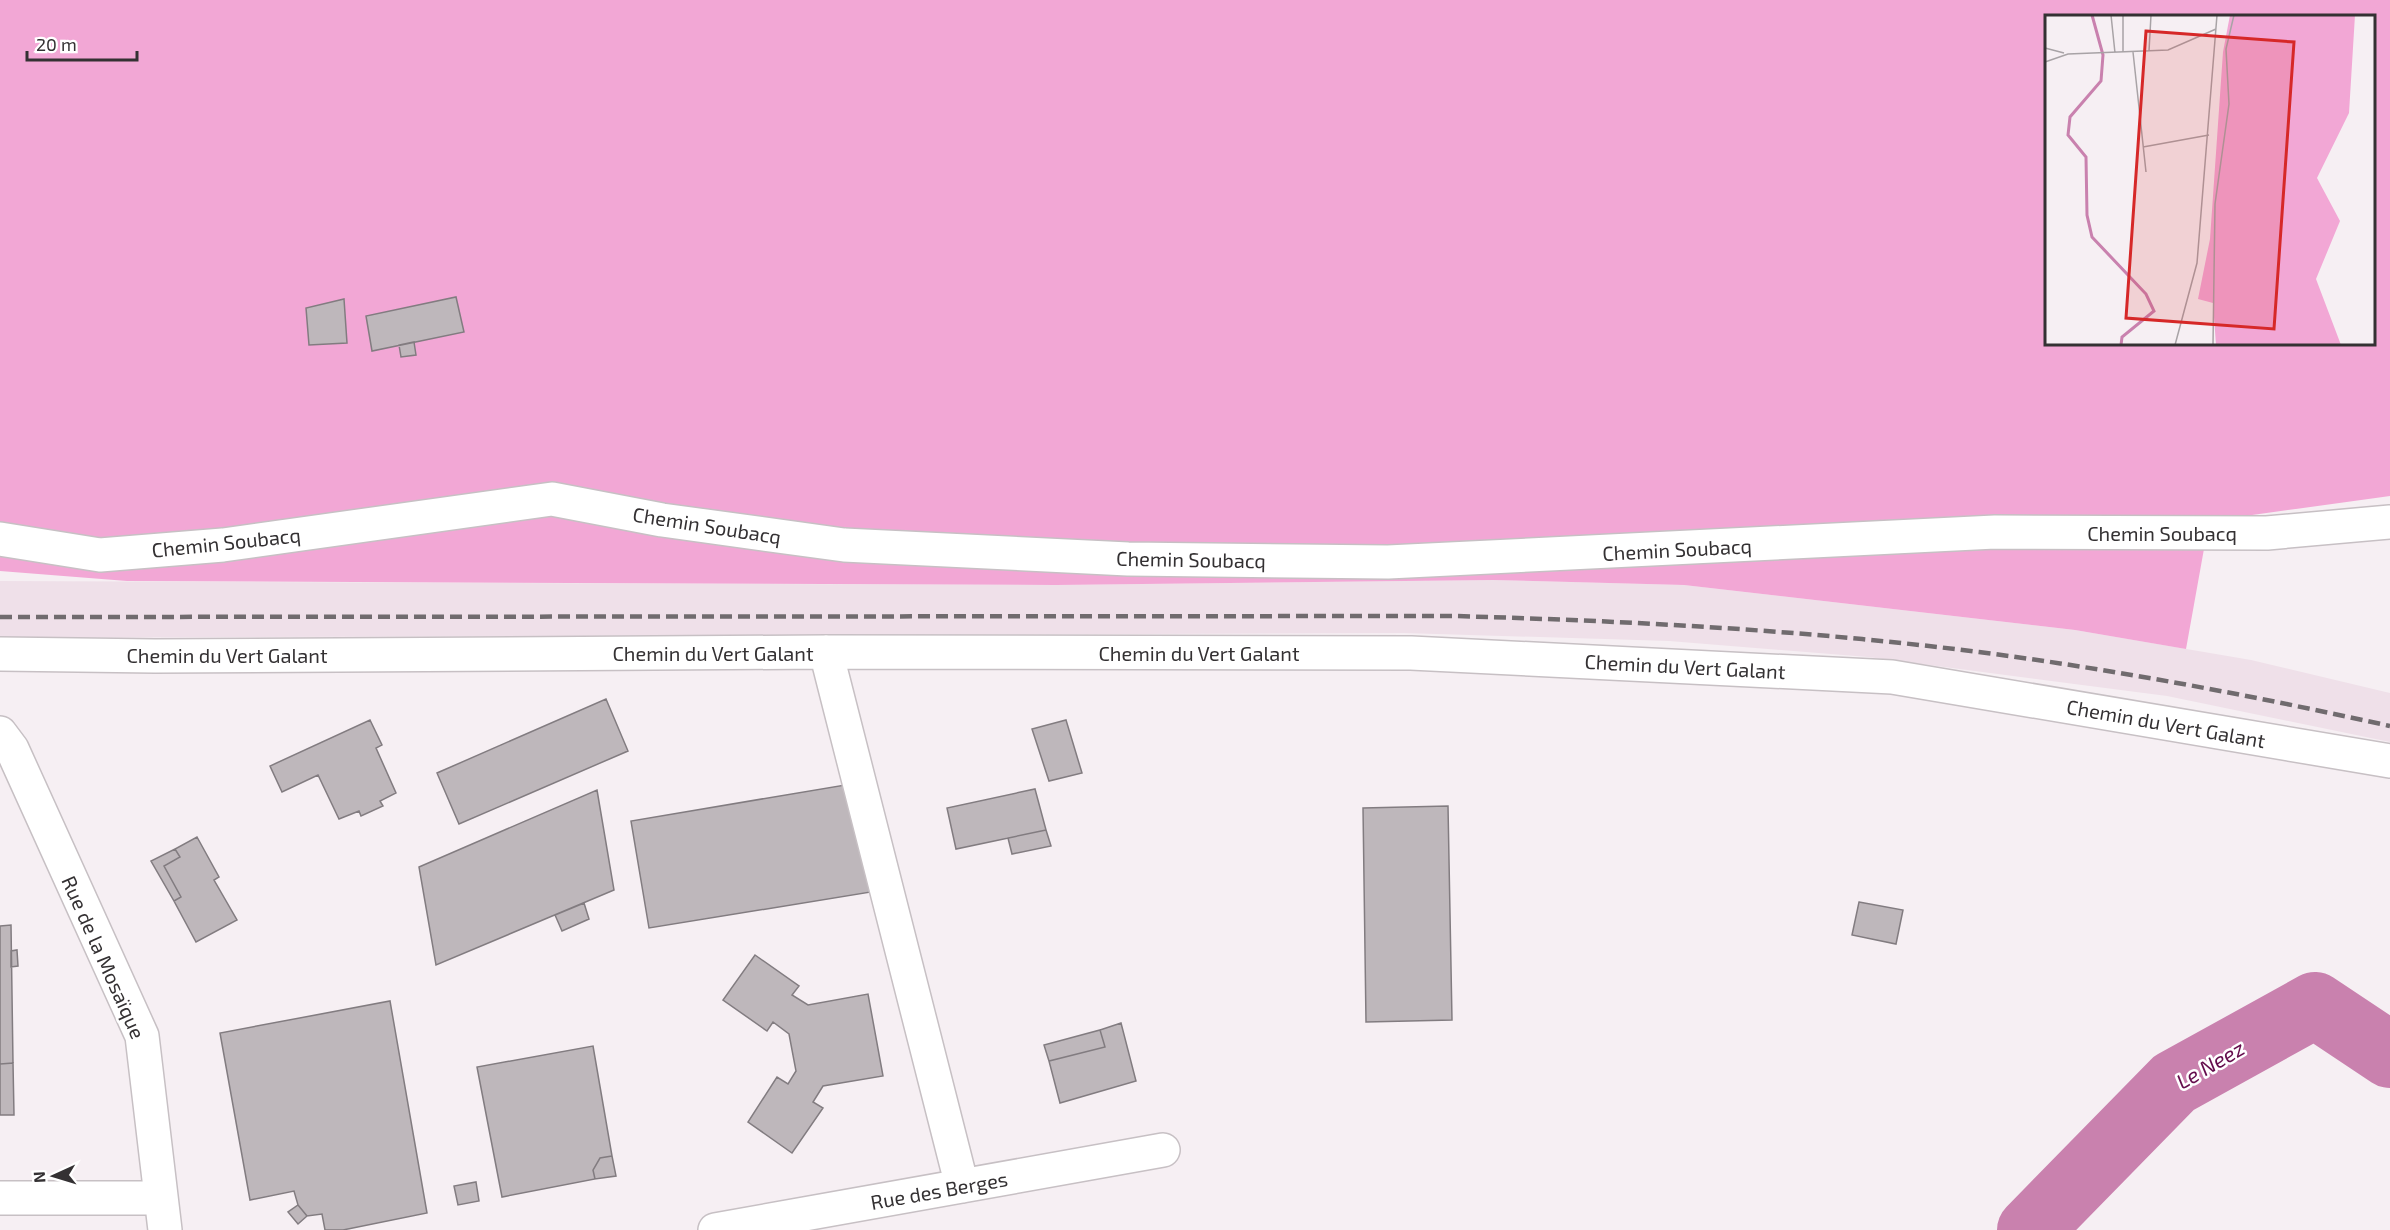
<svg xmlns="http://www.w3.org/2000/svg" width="2390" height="1230" font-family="'Exo 2',sans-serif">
	<rect width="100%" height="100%" fill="#f6eff3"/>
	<path fill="#efe0e9" d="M1493,580L1684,585L2075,630L2251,660L2390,693V742L2167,696L1868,657L1669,641L1404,633L0,638V581L1056,585Z"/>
	<path fill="#f2a7d5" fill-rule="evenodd" d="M0,0H2390V496L2209,521L2186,649L2075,630L1684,585L1493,580L1056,585L127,581L0,571ZM2046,16H2374V344H2046Z"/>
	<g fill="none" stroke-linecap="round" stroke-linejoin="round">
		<path stroke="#c981ae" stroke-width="66" d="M2030,1230L2174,1083L2315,1005L2390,1055"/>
	</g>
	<path fill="#beb7bb" stroke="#827c80" stroke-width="1.5" d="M456,297L464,332L372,351L366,316Z
		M344,299L347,343L309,345L306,308Z
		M414,342L416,355L401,357L399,345Z
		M606,699L628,751L459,824L437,773Z
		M370,720L382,745L376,748L396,793L380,801L383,806L361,816L359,811L339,819L318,775L282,792L270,766Z
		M1066,720L1082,773L1049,781L1032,729Z
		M851,784L871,892L649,928L631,821Z
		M1035,789L1046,830L956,849L947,808Z
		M597,790L614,890L436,965L419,867Z
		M1448,806L1452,1020L1366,1022L1363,808Z
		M1046,830L1051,846L1012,854L1008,838Z
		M197,837L219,877L214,880L237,920L196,942L174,901L181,897L164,866L180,857L175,849Z
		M175,849L180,857L164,866L181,897L174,901L151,861Z
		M1859,902L1903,910L1896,944L1852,935Z
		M584,903L589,919L562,931L555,915Z
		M11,925L13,1063L0,1064V926Z
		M17,950L18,966L11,967V951Z
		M755,955L799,986L792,995L808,1005L868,994L883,1076L823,1086L813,1102L823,1108L792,1153L748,1122L777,1077L788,1084L796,1071L789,1034L773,1022L767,1031L723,1000Z
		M390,1001L427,1213L343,1230H325L322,1214L307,1216L298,1205L294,1191L250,1200L220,1033Z
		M1121,1023L1136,1081L1060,1103L1049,1061L1105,1047L1100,1030Z
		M1100,1030L1105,1047L1049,1061L1044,1045Z
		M593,1046L612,1156L600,1158L593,1170L595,1179L502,1197L477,1067Z
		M13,1063L14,1115H0V1064Z
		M612,1156L616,1176L595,1179L593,1170L600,1158Z
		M476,1182L479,1201L458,1205L454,1186Z
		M298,1205L307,1216L298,1224L288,1212Z"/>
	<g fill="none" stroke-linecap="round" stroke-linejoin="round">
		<defs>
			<path id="minor" d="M0,539L100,555L223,545L552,499L662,520L844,545L1128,559L1388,562L1995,532L2267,533L2390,522
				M826,652L962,1186
				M0,654L155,656L826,652L1411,653L1892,677L2390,761
				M0,733L12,749L142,1036L165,1230
				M0,1198H161
				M715,1230L1163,1150"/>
		</defs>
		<use href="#minor" stroke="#c7c0c4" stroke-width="36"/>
		<use href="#minor" stroke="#fff" stroke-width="33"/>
		<path stroke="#706b6e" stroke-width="4.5" stroke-dasharray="12 6" stroke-linecap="butt" d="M0,617L1454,616C1630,621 1805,630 1979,652C2118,670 2254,696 2390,726"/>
	</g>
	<g text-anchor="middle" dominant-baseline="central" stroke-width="5" stroke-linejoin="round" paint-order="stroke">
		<g font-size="20" fill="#343133" stroke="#fff">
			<text transform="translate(707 525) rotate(9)">Chemin Soubacq</text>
			<text x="2162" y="533">Chemin Soubacq</text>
			<text transform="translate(226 542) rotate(-6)">Chemin Soubacq</text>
			<text transform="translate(1677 549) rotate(-3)">Chemin Soubacq</text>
			<text transform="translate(1191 559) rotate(1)">Chemin Soubacq</text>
			<text x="713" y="653">Chemin du Vert Galant</text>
			<text x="1199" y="653">Chemin du Vert Galant</text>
			<text x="227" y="655">Chemin du Vert Galant</text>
			<text transform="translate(1685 666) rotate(3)">Chemin du Vert Galant</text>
			<text transform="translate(2166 723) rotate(10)">Chemin du Vert Galant</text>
			<text transform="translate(104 957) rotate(66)">Rue de la Mosaïque</text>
			<text transform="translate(939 1190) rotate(-10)">Rue des Berges</text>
		</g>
		<g font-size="21" font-style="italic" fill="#640c4c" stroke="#fff">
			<text transform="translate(2210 1064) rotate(-30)">Le Neez</text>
		</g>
	</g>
	<g transform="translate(2045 15)">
		<rect width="330" height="330" fill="#f6eff3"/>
		<path d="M185,0H310L304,98L272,163L295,206L271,264L296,330H171L168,288L153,284L165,224L178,37Z" fill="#f2a7d5"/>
		<path fill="none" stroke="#c981ae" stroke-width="3" d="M47,0L58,40L56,66L25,102L23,120L41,142L42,200L47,222L101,279L109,296L77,322L76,330"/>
		<path fill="none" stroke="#a8a3a6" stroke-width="1.5" d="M66,0L70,38M0,33L19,38M104,36L106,0M78,37V0M88,37L101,157M0,47L23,39L123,35L171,14M98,132L164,120M130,330L152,248L172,0M168,330L170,189L184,89L181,34L189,0"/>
		<path fill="#d62828" fill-opacity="0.15" stroke="#d62828" stroke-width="3" d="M101,16L249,27L229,314L81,303Z"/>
		<rect width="330" height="330" fill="none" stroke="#343133" stroke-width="3"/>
	</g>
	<g transform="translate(54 1176) rotate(266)" stroke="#ffffff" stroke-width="4.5" paint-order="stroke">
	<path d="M0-4.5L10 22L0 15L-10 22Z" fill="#343133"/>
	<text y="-9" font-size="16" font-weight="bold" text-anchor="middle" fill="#343133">N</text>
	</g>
	<path d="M27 51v9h110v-9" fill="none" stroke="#343133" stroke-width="3"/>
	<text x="36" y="51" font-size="18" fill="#343133" stroke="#ffffff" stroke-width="4.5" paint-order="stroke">20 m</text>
</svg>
